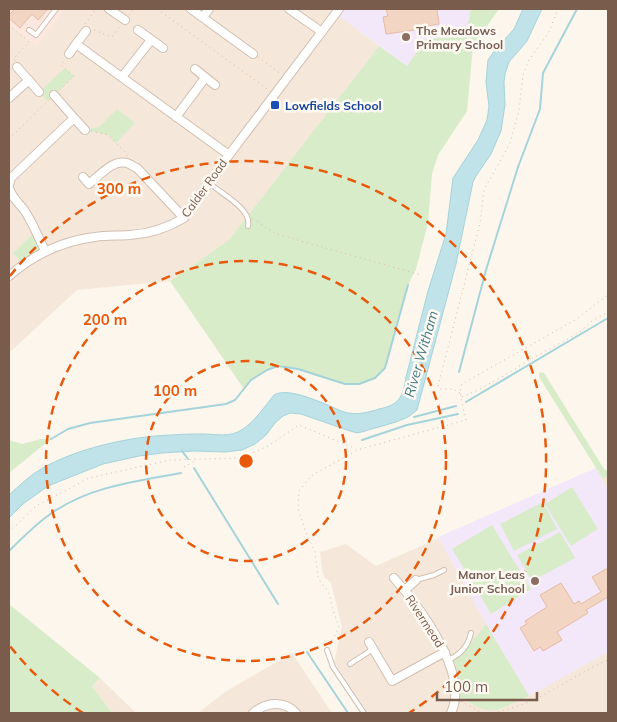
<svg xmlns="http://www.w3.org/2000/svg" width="617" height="722" font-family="Mulish,sans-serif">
	<rect width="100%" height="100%" fill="#fdf6ec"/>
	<path fill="#f5e8da" d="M9,9H339L337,14L379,46L229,240L170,281L77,290L9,353Z
		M596,468L603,479L608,476V713H368L334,662L342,627L331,583L325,578L322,571L320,552L346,544L376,566Z
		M292,653L332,713H198L225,692Z
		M100,678L136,713H112L92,686Z"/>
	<path fill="#fde8e0" d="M9,9H65L36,47L9,25Z"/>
	<path fill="#f3e8fa" d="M339,9H471L465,36L426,39L407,66L336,14Z
		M596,468L608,489V652L529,696L486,624L438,537Z"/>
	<path fill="#d8ecc9" d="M471,9H499L473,46L467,111L438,155L432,174L428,223L416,269L408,285L385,368L375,378L359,384H345L298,369L278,366L267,370L251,380L244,389L170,281L229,240L379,46L407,66L426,39L465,36Z
		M65,68L74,76L48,101L39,92Z
		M117,109L135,123L116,143L108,135L85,130L99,127Z
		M36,231L45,251L23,264L13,253Z
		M541,372L544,373L604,469L608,471V476L603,479L539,377V373Z
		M41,439H51L9,473V440L22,444Z
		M572,487L598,529L571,546L545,504Z
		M543,502L557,529L514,551L500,524Z
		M492,525L531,589L491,614L452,549Z
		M560,532L575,558L532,581L517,555Z
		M9,604L100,678L92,686L112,713H9Z
		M486,624L529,696C518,700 501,711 490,710C480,710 469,702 460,697L458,677L453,659L461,656Z"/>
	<path fill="#bfe3e8" stroke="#a5d3da" d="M523,9H542L527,41L509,62L505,74L504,82L505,105L501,131L491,154L476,176L473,182L456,264L417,410L408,417L396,422L358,433L350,431L301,414L290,413L283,416L275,423L266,435L255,444L242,450L225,452L194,451L162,453L139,456L103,464L48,486L23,504L9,518V495C19,486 29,476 41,469C77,448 132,436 172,435C183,434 193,434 203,434C217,434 230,438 243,429C253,423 266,405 274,395C286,388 310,398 323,403C331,406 339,411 348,413C359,415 369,412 379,409C400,405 403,396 406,377L428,291L446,234L453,178L478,140L487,120L489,106L486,82L488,60L495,50L514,29Z"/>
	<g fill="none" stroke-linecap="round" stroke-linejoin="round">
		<path stroke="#a5d3da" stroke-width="2" d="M459,372L486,270L518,167L540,109L543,73L577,9
			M466,402L608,318
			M414,417L456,406
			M51,439L68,429L90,423L226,404L235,400L251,380L267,370L278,366L298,369L345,384H359L375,378L385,368L408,285
			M362,440L407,425L458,414
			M182,451L188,459
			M194,468L278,604
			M9,551C22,538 35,525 49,515C87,487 136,481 181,473
			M307,652L348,713"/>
	</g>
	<path fill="#f3d5c3" stroke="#e6bba3" d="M15,9H48L38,20L32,14L20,28L9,18V15Z
		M386,9H437L439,24L415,28V30L386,34L383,17L388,16Z
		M608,568V597L586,610L588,613L557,632L562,640L543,651L540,647L534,651L520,628L527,624L525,621L547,607L540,595L561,583L574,604L579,601L581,604L601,592L592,577Z"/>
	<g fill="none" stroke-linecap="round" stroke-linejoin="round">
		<defs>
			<path id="service" d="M29,30L36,35L56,9
				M208,184L213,186C224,195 252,210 248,226
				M416,580L434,575L444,570
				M327,650L333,667L364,713
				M448,660C460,655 468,647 471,633
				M350,664L373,649"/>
			<path id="minor" d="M109,9L125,20
				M191,9L253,54
				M289,9L322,32
				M203,17L209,9
				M138,30L163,48
				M76,44L86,31
				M69,54L76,44L229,155
				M17,67L39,92
				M195,69L215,85
				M122,77L151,40
				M54,95L74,118
				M9,98L29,80
				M176,117L205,78
				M83,177L89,184C99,176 113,159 127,163C130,164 134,167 137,168L184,218
				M9,185L11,178L74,118L85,130
				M9,188C12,198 19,203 25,211C33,224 39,238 45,251
				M9,276C33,255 63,241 95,237C107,235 118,236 130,235C149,234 167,228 184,218L229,155L339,9
				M394,578C420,607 470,674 451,713
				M405,590L416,580
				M369,642L392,681L445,652
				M253,713C266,702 284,700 296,713"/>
		</defs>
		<use href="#service" stroke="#d1beb0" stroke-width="6"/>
		<use href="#minor" stroke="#d1beb0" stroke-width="10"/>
		<path stroke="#d9b8a5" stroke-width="1" stroke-dasharray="1 4" stroke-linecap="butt" d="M157,9L270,91
			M129,15L134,9
			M85,24L96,9
			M9,25L29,42L14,58L15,61
			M94,30L112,37L120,26
			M258,57L281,74
			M60,90L74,76L61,65L66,59
			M91,131L108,135L127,154V156
			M9,139L50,99
			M253,218L266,228L280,235L421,275
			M460,393L457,392L454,389H440L438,386L480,223L484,190L510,143L519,110L523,75L529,60L549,32L558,9
			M462,397L478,390L507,374L531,359L573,336L581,331L592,321L608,312
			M184,467L197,460
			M9,532L36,506L89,478L170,460L241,458L268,446L299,425L356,449
			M330,645L339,627L332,607L330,596L326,588L321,583L318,577L315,552L307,535L298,509L299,491L311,476L357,450L466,420C464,409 458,395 462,384L575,320L608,295
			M461,701L482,713
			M493,713C506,710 520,706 533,700C559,688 582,671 608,660"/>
		<use href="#service" stroke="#fff" stroke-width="4"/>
		<use href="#minor" stroke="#fff" stroke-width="8"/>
	</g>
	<g fill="none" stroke="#e8590c" stroke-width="2.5" stroke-dasharray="9 6">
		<circle cx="246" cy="461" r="100"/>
		<circle cx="246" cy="461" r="200"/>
		<path d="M83 713A300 300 0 0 1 10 646M10 276A300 300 0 1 1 409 713"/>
	</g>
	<g fill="#8d6e63" stroke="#fffaf3" stroke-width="2">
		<circle cx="406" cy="37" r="5"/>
		<circle cx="535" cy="581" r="5"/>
	</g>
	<rect fill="#1a4fb4" stroke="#fffaf3" stroke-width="2" x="270" y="100" width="10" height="10" rx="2.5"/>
	<g text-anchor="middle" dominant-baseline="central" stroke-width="5" stroke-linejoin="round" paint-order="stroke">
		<g font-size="12" font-weight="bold" fill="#785e54" stroke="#fffaf3" text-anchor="start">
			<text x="416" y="30">The Meadows<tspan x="416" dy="14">Primary School</tspan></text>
			<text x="525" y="574" text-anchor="end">Manor Leas<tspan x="525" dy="14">Junior School</tspan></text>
		</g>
		<g font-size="12" font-weight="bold" fill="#164399" stroke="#fffaf3" text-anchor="start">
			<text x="285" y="105">Lowfields School</text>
		</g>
		<g font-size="12" fill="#7a5c4d" stroke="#fffaf3">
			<text transform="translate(204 188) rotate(-54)">Calder Road</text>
			<text transform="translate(425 621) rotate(57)">Rivermead</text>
		</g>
		<g font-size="14" font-style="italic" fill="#437c86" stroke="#fffaf3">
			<text transform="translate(421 354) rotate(-74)">River Witham</text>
		</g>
	</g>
	<circle cx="246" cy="461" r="8" fill="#e8590c" stroke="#fffaf3" stroke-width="2.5"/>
	<g font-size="15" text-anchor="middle" font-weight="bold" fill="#e8590c" stroke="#fffaf3" stroke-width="5" stroke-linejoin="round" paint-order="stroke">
		<text x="119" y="194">300 m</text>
		<text x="105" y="325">200 m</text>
		<text x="175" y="396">100 m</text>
	</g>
	<rect width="617" height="722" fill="none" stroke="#7a5c4d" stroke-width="20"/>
	<path d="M437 692v8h100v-8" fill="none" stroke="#7a5c4d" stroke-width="2.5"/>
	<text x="444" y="692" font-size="15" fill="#7a5c4d" stroke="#fffaf3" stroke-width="4" paint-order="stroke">100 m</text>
</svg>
